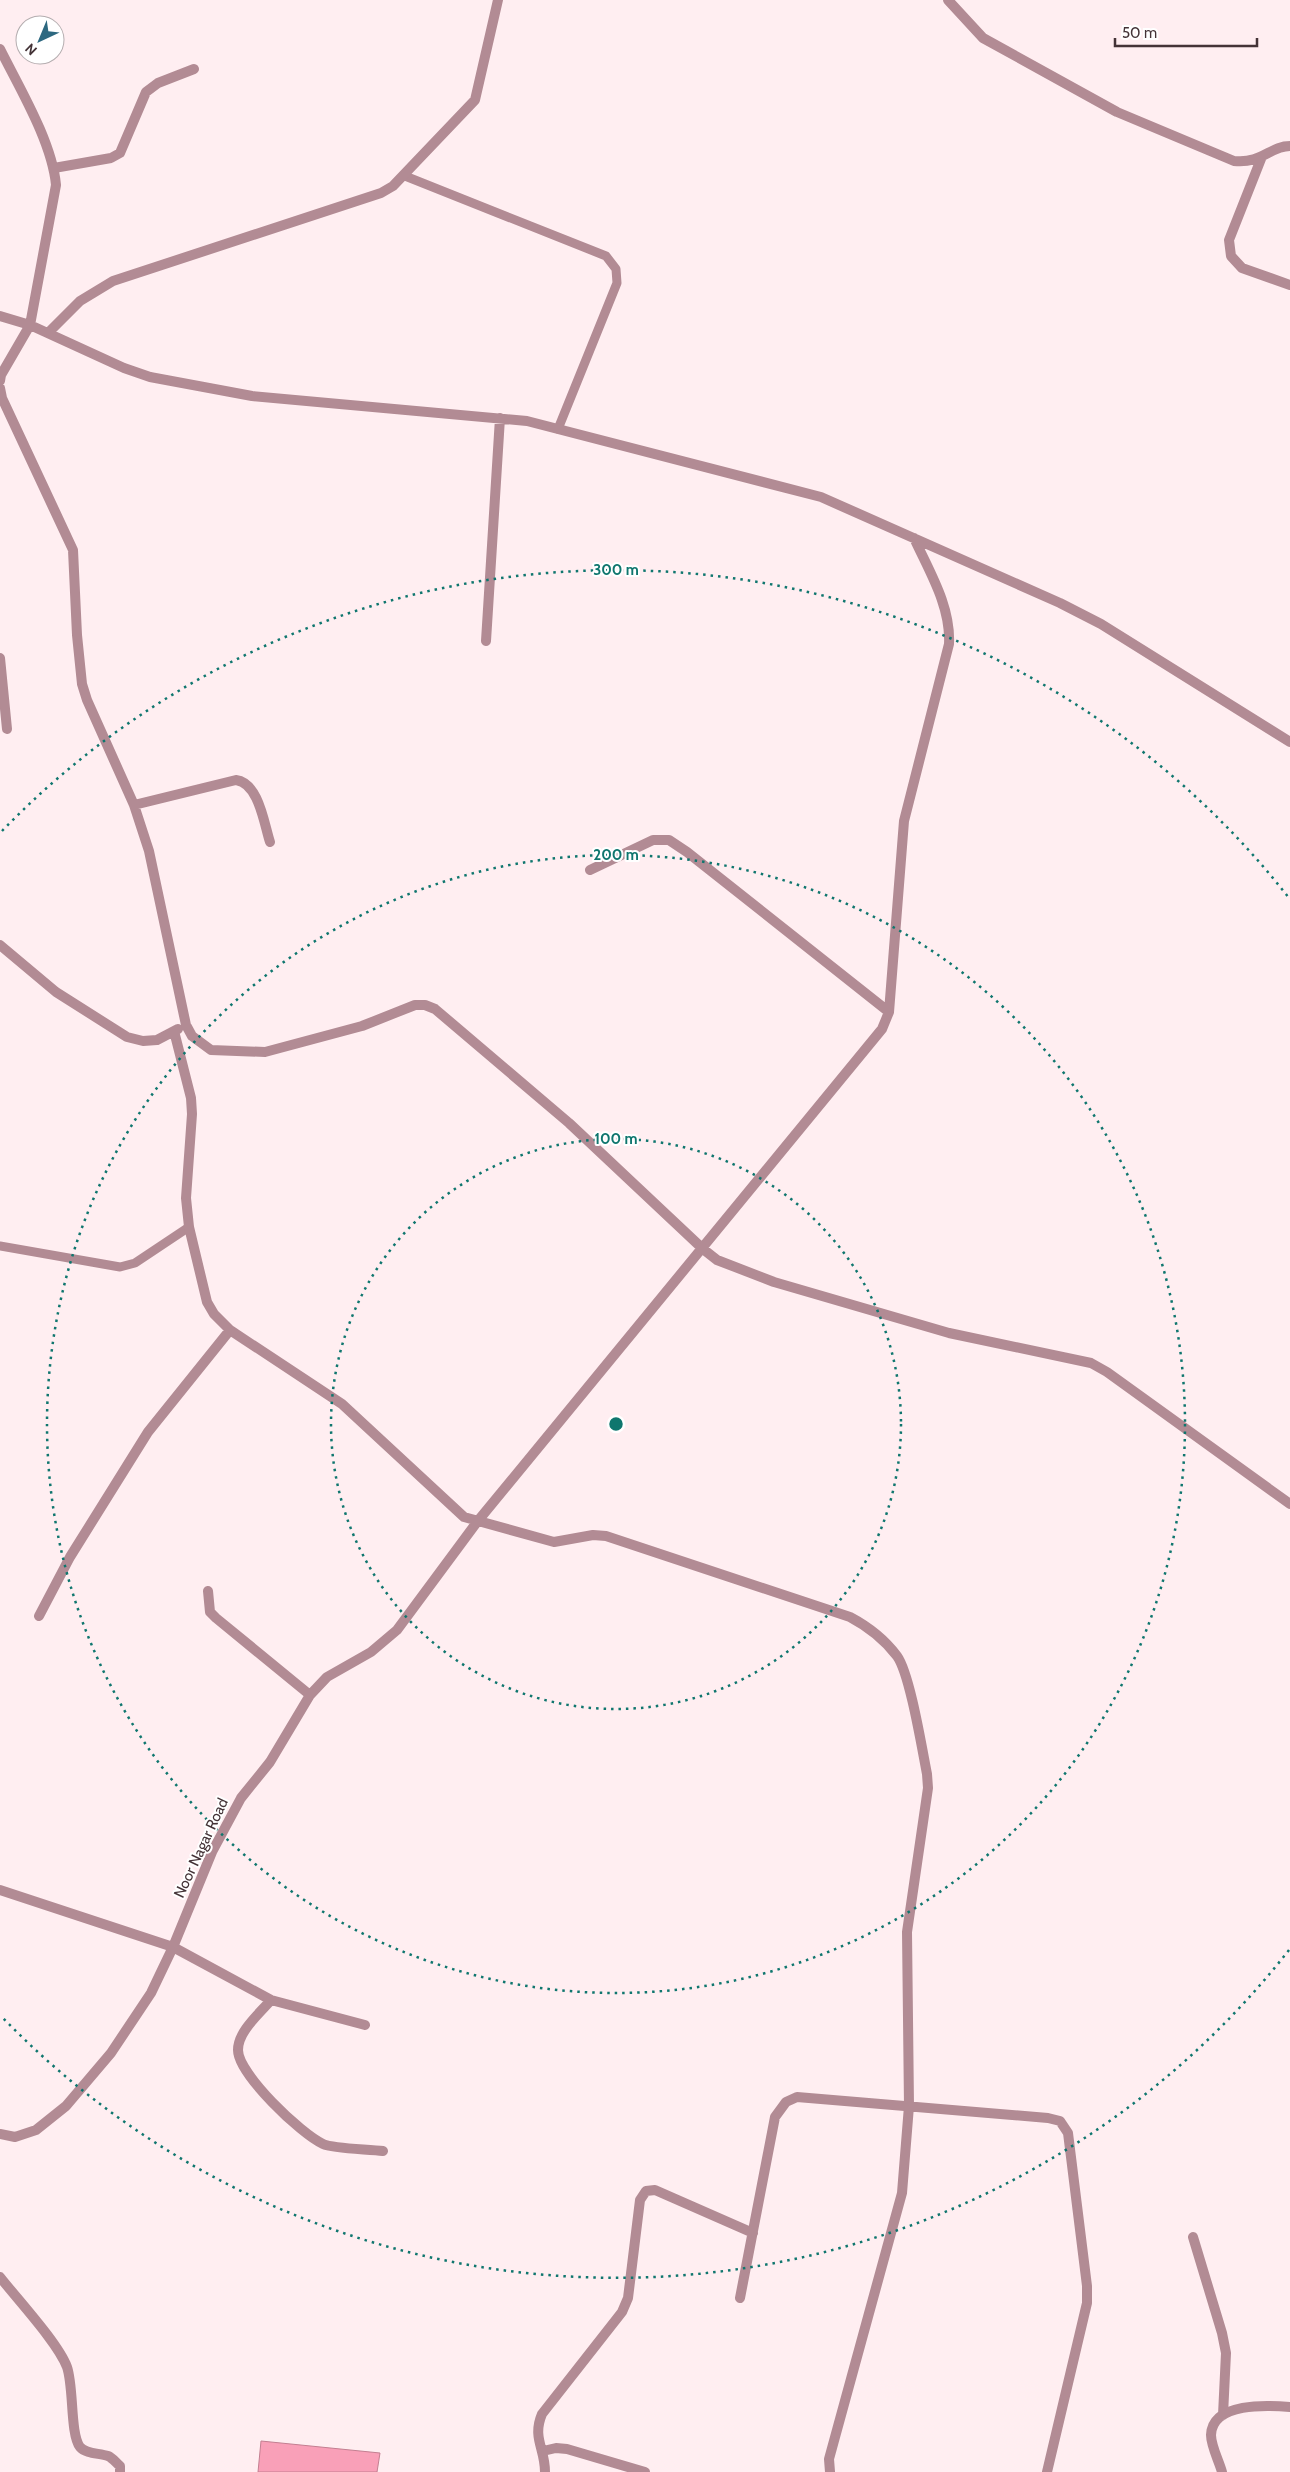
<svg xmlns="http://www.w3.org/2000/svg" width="1290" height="2472" font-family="Cabin,sans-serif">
	<rect width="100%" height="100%" fill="#ffeef1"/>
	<path fill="#f9a0b8" stroke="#c37f91" d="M261,2441L380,2453L377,2472H258Z"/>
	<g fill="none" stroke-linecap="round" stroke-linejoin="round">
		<path stroke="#b28b94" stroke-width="9" d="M405,176L606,256L616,269L617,283L558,429
			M0,1246L120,1267L135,1263L189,1227"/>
		<path stroke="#b28b94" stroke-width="10" d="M948,0L983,38L1117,112L1234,161C1262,164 1270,146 1290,146
			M0,49C20,89 52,142 56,185L30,325L1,375L0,381
			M1261,159L1229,240L1231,256L1242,268L1290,285
			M54,168L111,158L120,153L146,92L158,83L194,69
			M0,316L30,325L124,368L150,377L252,396L527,421L821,497L1060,603L1101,624L1290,742
			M48,333L80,301L113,281L381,193L393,186L475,100L498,0
			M0,388L2,398L73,550L77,635L82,684L87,700L134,805L149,851L186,1025L192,1036L211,1050L265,1052L362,1026L415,1005H425L435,1009L569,1123L703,1249L717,1260L774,1282L949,1333L1091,1363L1107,1372L1290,1504
			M486,641L500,418
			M0,658L7,729
			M134,805L236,780C259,783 264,824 270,842
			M590,870L653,840H669L687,852L889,1012
			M0,945L56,992L127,1037L143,1041L157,1040L178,1029
			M174,1031L191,1098L192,1114L186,1198L189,1227L207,1302L214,1314L230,1330L342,1404L464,1517L554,1542L593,1535L606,1536L850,1617C867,1626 885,1640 897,1656C910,1674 922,1749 927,1774L928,1788L907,1932L909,2106L902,2193L829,2459L830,2472
			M208,1591L210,1612L216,1618L310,1695
			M39,1616L70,1557L148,1432L230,1330
			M0,1890L173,1947L271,2000L365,2025
			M271,2000C260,2013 238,2031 238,2050C238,2074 301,2134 323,2144C334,2149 369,2149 383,2151
			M0,2134L15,2137L36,2130L66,2106L111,2053L151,1993L173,1947L212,1852L241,1798L270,1762L310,1695L327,1677L371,1652L397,1630L477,1522L882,1029L889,1012L904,821L949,644C951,606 929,571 914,538
			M1193,2237L1222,2333L1226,2353L1223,2415
			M0,2277C18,2300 58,2343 67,2367C74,2387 70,2434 80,2447C86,2454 99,2453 108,2456C113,2458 116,2463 120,2466V2472
			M740,2298L775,2117L786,2102L797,2097L1048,2118L1060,2121L1068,2133L1087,2286V2303L1047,2472
			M543,2451L556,2448L567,2449L645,2472
			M545,2472C545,2448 532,2438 542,2414L622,2312L628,2298L640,2200L646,2191L655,2190L753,2233
			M1222,2472C1219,2461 1211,2446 1211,2435C1212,2402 1268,2405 1290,2407"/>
	</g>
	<g fill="none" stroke="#0f766e" stroke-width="2.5" stroke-dasharray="2.5 5">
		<circle cx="616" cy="1424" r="285"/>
		<circle cx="616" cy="1424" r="569"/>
		<path d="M1289 1950A854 854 0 0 1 2 2017M2 831A854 854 0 0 1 1289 898"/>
	</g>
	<g text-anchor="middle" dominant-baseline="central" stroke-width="4" stroke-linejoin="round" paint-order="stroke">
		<g font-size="15" fill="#443337" stroke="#fff">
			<text transform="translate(201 1848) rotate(-65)">Noor Nagar Road</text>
		</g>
	</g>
	<circle cx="616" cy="1424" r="8" fill="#0f766e" stroke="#fff" stroke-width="2.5"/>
	<g font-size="15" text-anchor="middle" font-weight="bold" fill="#0f766e" stroke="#fff" stroke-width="4" stroke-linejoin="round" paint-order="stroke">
		<text x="616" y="575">300 m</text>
		<text x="616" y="860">200 m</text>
		<text x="616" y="1144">100 m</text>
	</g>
	<g transform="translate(40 40) rotate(224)"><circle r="24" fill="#ffffff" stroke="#b4adaf"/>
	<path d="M0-4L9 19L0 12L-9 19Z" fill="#2d6880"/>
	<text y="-8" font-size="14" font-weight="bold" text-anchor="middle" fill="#443337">N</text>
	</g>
	<path d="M1115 38v8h142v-8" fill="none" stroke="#443337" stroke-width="2.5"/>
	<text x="1122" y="38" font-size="15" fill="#443337" stroke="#ffffff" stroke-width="4" paint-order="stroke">50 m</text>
</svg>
